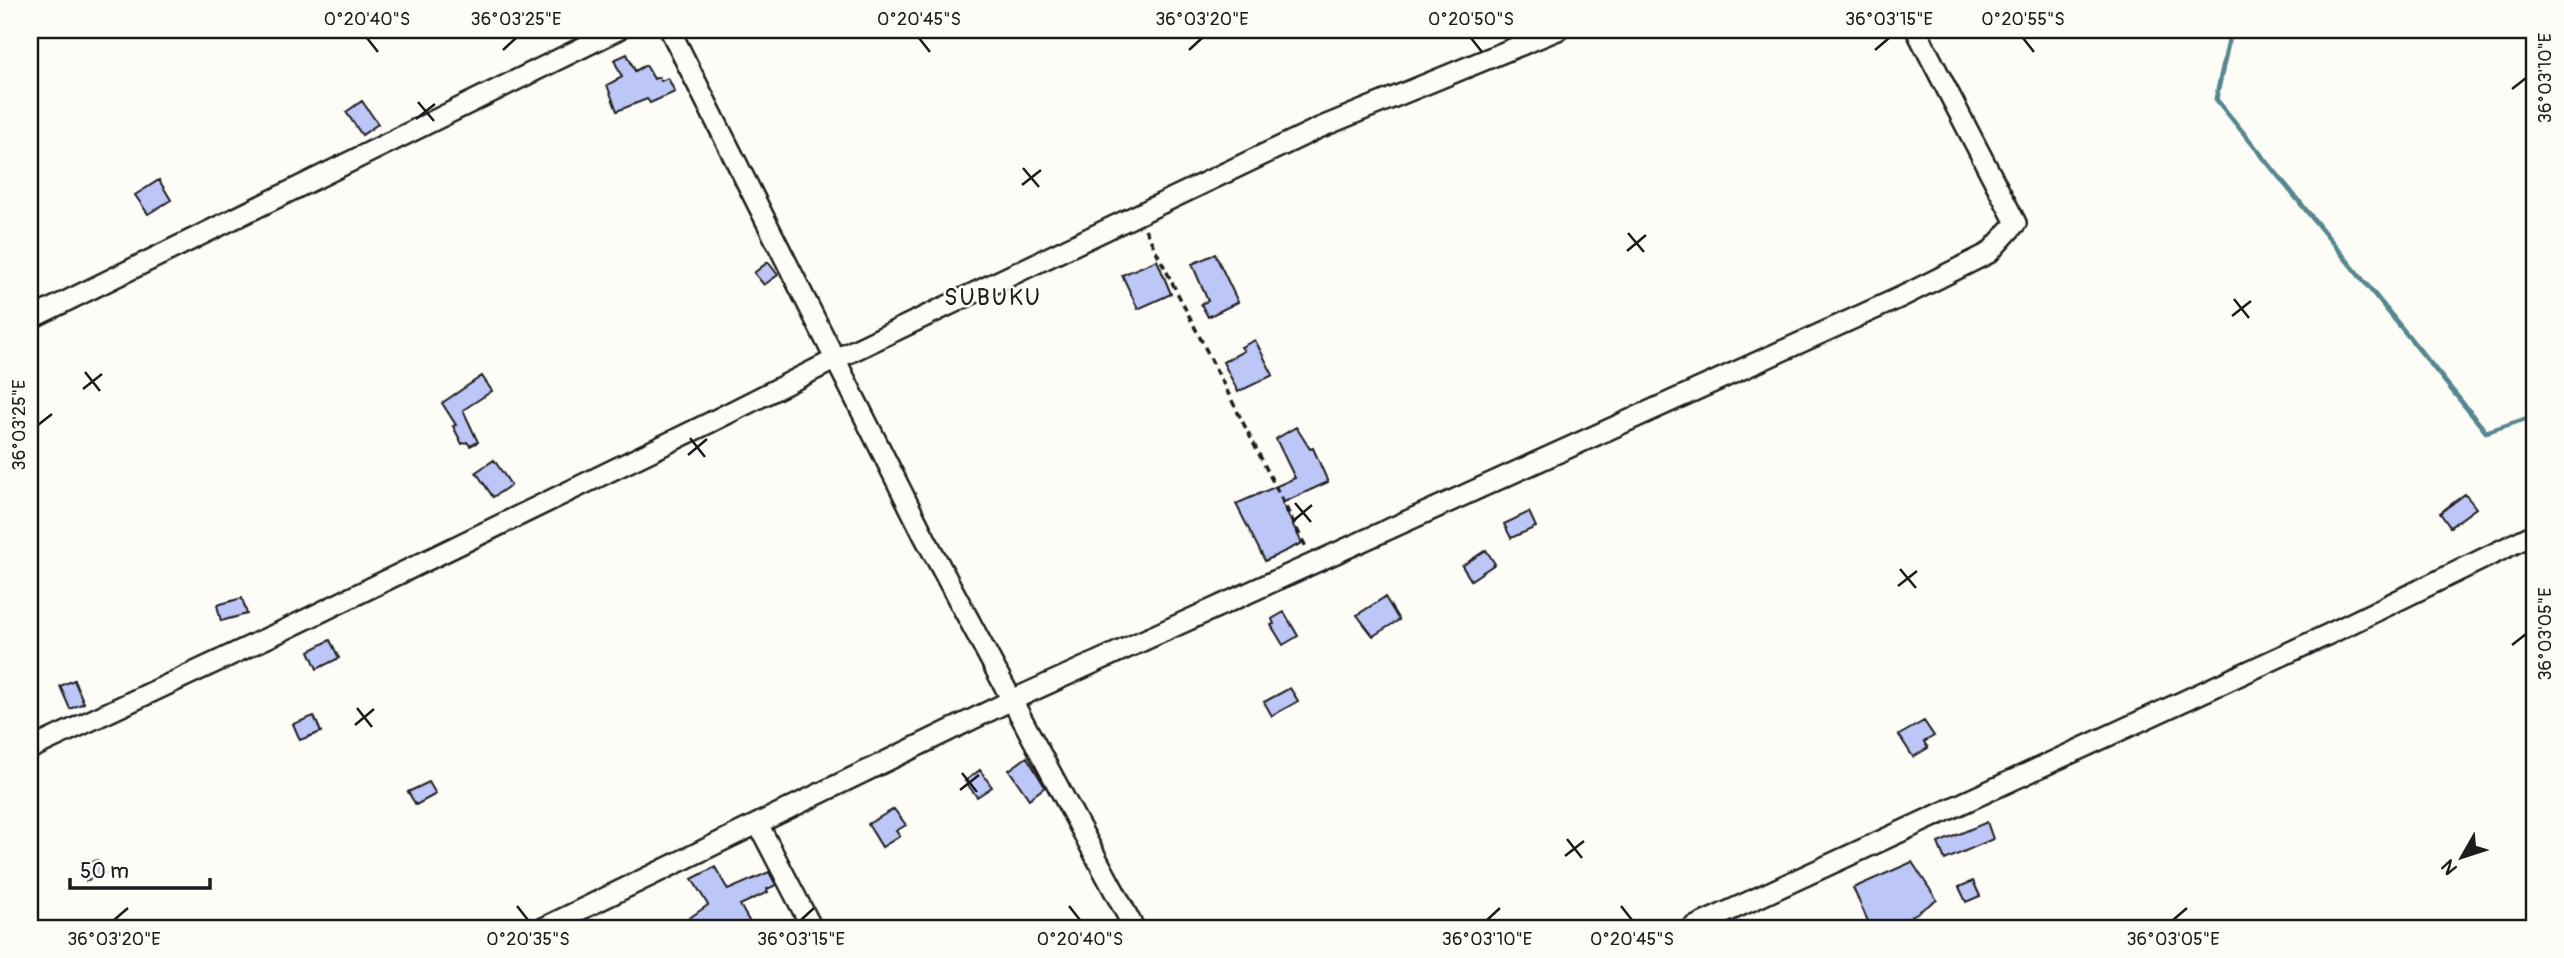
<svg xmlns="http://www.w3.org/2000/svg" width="2564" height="958" font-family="Pangolin,sans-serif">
	<rect width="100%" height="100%" fill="#fdfcf7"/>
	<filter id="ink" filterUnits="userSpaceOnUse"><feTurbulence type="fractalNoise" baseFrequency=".0143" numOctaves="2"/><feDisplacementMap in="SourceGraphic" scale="14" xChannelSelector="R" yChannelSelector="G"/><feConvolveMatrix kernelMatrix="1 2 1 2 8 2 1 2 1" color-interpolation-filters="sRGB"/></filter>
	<g filter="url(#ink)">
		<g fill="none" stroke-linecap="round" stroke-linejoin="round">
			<path stroke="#57878f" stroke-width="5" d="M2231,30L2216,99L2486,432L2534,416"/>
		</g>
		<path fill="#bcc6f7" stroke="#1c1c1c" stroke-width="2" d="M627,54L635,71L646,65L654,79L659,77L661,81L668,78L675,92L650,103L647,99L617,111L607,85L622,77L614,60Z
			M362,101L378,124L362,135L346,112Z
			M159,180L171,200L148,214L135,195Z
			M1215,254L1238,302L1208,317L1201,304L1208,301L1192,264Z
			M1157,260L1171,294L1138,309L1122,275Z
			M768,262L778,275L764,285L754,273Z
			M1255,340L1273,375L1238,392L1223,362L1244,351L1241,347Z
			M482,376L492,391L463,410L478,442L470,446L467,442L462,444L453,426L456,425L442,403Z
			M1296,427L1310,449L1313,448L1328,482L1282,503L1302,543L1265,561L1236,504L1295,478L1276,439Z
			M494,460L511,485L493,497L476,472Z
			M2465,494L2476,508L2450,527L2440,513Z
			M1529,512L1536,527L1511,538L1504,524Z
			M1486,550L1495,564L1471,580L1462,566Z
			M1385,597L1399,620L1373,636L1357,615Z
			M242,598L247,614L221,621L217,605Z
			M1284,612L1298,636L1283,645L1271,625L1274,624L1272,619Z
			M330,640L339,658L317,669L309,651Z
			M74,680L84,703L70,709L60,686Z
			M1290,688L1298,701L1272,716L1264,702Z
			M314,716L321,732L300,740L293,724Z
			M1924,721L1934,736L1924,742L1928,748L1913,757L1899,735Z
			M1027,757L1045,787L1029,799L1009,770Z
			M980,770L992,787L977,797L965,781Z
			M429,782L436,794L416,805L408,792Z
			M894,809L906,825L896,831L900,836L882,847L868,824Z
			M1987,822L1993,839L1945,860L1938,843Z
			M97,860L104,873L86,881L80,868Z
			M1912,862L1937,900L1912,916L1914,920L1893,928H1871L1853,888Z
			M715,867L728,890L769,872L776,885L767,889L768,892L740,905L753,928H675L708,905L692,879Z
			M1973,881L1980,896L1966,902L1959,887Z"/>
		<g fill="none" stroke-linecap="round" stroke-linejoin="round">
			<defs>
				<path id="minor" d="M670,30L924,536L1134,928
					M30,319L618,30
					M30,749L282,631L709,423L836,359L1319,128L1558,30
					M758,824L812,928
					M543,928L1012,700L1901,297L1989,253L2016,223L1916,30
					M1692,928L2329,634L2534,534"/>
			</defs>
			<use href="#minor" stroke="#1c1c1c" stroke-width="24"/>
			<path stroke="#1c1c1c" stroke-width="3.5" stroke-dasharray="7 5" stroke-linecap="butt" d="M1145,229L1306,547"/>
			<use href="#minor" stroke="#fdfcf7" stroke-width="19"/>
		</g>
	</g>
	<path fill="none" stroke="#1c1c1c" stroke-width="2.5" d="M367,38L378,52M919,38L930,52M1471,38L1482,52M2023,38L2034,52M503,50L516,38M1189,50L1202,38M1875,50L1889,38M2512,89L2526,78M418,102L434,121M416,119L435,104M1023,168L1039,187M1022,185L1041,170M1628,233L1644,252M1627,251L1646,235M2234,299L2249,318M2232,316L2251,301M85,372L100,391M83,389L102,374M38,425L52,414M690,438L705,457M688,455L707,439M1295,503L1311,522M1293,521L1312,505M1900,569L1916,588M1898,586L1917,571M2512,645L2526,634M357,708L372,727M355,725L374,709M962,773L977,792M960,790L979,775M1567,839L1582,858M1565,856L1584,841M517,906L528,920M1069,906L1080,920M1621,906L1632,920M114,920L128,908M801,920L814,908M1487,920L1500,908M2173,920L2187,908"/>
	<g text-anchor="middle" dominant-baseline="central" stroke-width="5" stroke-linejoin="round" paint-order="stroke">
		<g font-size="23" letter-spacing="2" fill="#1c1c1c" stroke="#fdfcf7">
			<text x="993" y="297">SUBUKU</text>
		</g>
	</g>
	<rect width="2564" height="958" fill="none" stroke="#fdfcf7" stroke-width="77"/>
	<g transform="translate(2462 857) rotate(231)" stroke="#fdfcf7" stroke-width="5" paint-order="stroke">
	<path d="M0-5L12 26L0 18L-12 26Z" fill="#1c1c1c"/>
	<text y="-10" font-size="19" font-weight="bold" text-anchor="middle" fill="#1c1c1c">N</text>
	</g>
	<path d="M70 878v10h140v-10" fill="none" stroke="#1c1c1c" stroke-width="3.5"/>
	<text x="80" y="878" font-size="21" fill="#1c1c1c" stroke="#fdfcf7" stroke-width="5" paint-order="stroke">50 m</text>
	<rect x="38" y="38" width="2488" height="882" fill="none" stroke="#1c1c1c" stroke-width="2.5"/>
	<g font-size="18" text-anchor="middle" fill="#1c1c1c">
		<text x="367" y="25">0°20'40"S</text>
		<text x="516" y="25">36°03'25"E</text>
		<text x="919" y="25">0°20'45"S</text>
		<text x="1202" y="25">36°03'20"E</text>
		<text x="1471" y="25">0°20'50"S</text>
		<text x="1889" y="25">36°03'15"E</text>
		<text x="2023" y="25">0°20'55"S</text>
		<text transform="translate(2545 78) rotate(-90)" y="6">36°03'10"E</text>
		<text transform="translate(19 425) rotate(-90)" y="6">36°03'25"E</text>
		<text transform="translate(2545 634) rotate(-90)" y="6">36°03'05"E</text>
		<text x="114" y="945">36°03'20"E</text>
		<text x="528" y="945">0°20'35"S</text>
		<text x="801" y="945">36°03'15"E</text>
		<text x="1080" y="945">0°20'40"S</text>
		<text x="1487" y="945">36°03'10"E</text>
		<text x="1632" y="945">0°20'45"S</text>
		<text x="2173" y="945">36°03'05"E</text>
	</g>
</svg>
